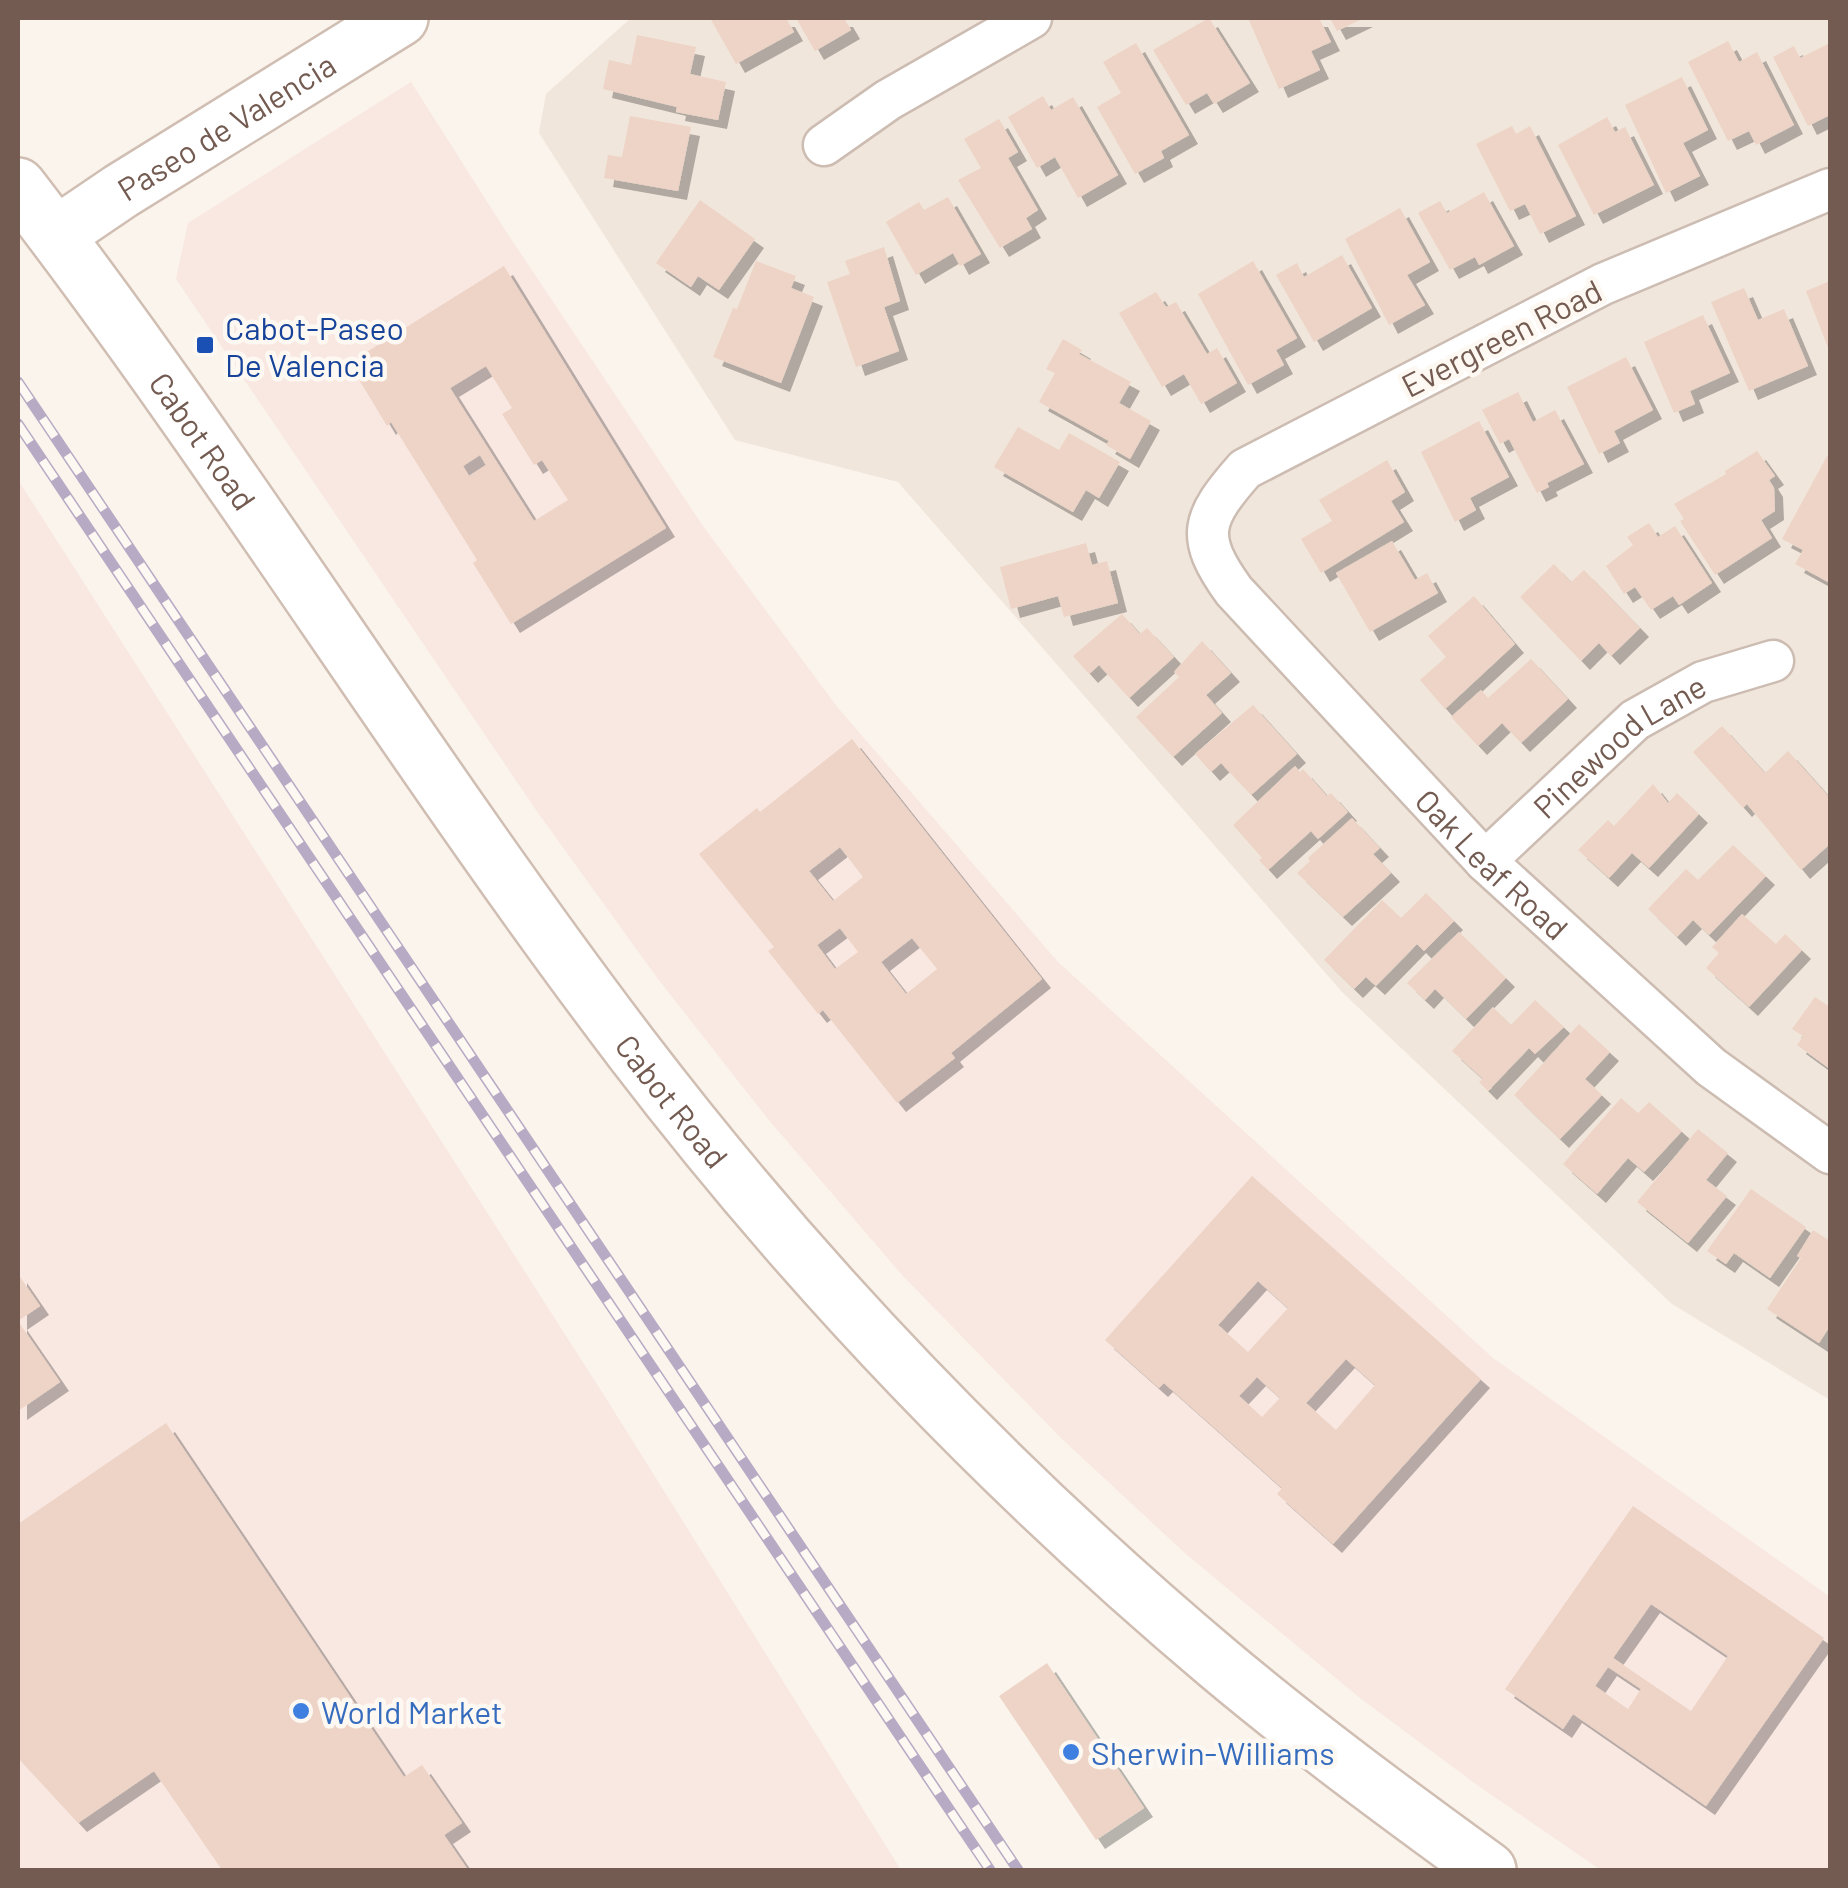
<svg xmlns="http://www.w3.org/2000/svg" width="1848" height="1888" font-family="Barlow,sans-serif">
	<defs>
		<filter id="shadow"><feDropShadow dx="9" dy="9" stdDeviation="0" flood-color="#0004"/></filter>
	</defs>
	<rect width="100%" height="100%" fill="#faf4ec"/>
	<path fill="#f1e6db" d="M631,18H1830V1400L1672,1304L1343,993L898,482L735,440L539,133L546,94Z"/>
	<path fill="#f9e7e1" d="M411,82L505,230L703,526L838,708L1058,962L1493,1358L1830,1597V1870H1601L1480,1787L1360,1698L1186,1554L1062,1439L903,1276L768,1119L658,979L536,810L176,279L188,223Z
		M18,480L607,1400L901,1870H18Z"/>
	<path fill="#edd4c6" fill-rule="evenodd" filter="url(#shadow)" d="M710,18H786L794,32L736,64Z
		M796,18H844L851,30L815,51Z
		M1209,18L1250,83L1214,104L1207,93L1186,105L1153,50Z
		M1248,18H1319L1331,42L1311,51L1320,70L1279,89Z
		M1330,18H1364L1337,31Z
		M637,35L696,47L690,74L726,82L718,120L676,112L677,107L603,89L609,60L631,65Z
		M1728,41L1739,62L1757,52L1794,125L1756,145L1749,131L1728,141L1688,62Z
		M1136,43L1189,135L1161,151L1164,158L1135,174L1097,107L1121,93L1103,62Z
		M1830,43V115L1808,126L1773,57L1794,46L1800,58Z
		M1682,77L1708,130L1683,143L1700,176L1666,193L1625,105Z
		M1043,96L1051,110L1073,97L1118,175L1078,198L1055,157L1037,168L1008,117Z
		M630,116L691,127L678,191L604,178L608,155L622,157Z
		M1607,117L1615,132L1625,127L1654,185L1594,215L1558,145Z
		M999,119L1018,152L1008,158L1038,210L1026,218L1032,229L1000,248L958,180L981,168L964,139Z
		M1512,126L1516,134L1530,126L1576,216L1540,234L1525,204L1510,211L1476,144Z
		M1484,192L1514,246L1479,265L1475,257L1450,270L1418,213L1440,201L1447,213Z
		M948,197L981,254L960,266L953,253L916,275L886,222L919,202L924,210Z
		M700,200L755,239L719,290L698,276L691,287L656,263Z
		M1400,208L1430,262L1407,275L1425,305L1389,325L1345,239Z
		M884,247L900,301L884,307L899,351L856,367L827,282L850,274L845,261Z
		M1342,255L1372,308L1314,342L1276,275L1297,263L1304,277Z
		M756,261L796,276L791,288L814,297L781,383L713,357L733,308L737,309Z
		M1253,261L1297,338L1276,350L1284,365L1248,385L1198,294Z
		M504,266L666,528L511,624L473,563L477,560L391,422L387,426L349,363ZM486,366L512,408L502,414L534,465L542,460L568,500L534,521L450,388ZM480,455L486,465L469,476L463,466Z
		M1830,281V353L1806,291Z
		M1744,288L1758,320L1784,309L1808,366L1749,391L1711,302Z
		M1156,292L1166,307L1176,302L1207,354L1217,348L1237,383L1201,404L1184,374L1162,387L1119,313Z
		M1703,315L1730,373L1690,391L1695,404L1674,413L1644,342Z
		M1063,339L1082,350L1079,354L1131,382L1119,403L1151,421L1130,459L1106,445L1109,441L1039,402L1055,373L1046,369Z
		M1626,357L1653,410L1614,431L1620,443L1599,454L1567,387Z
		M1518,392L1533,422L1555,410L1584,464L1547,483L1549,487L1537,493L1509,439L1500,444L1482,410Z
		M1479,421L1509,477L1470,498L1476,510L1455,522L1421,452Z
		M1018,427L1059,450L1069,433L1120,462L1099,498L1086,490L1073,512L994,467Z
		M1757,451L1775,476L1769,480L1774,488L1775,511L1761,520L1772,538L1715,575L1680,521L1684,519L1674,504L1726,474L1725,471Z
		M1827,456L1830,458V583L1795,564L1803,550L1782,539Z
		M1387,460L1405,492L1391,501L1404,522L1321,573L1301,539L1332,521L1319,500Z
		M1649,523L1658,537L1675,526L1712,583L1679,605L1673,596L1651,610L1635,587L1624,594L1606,566L1633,545L1627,537Z
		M1392,541L1415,580L1427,573L1438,593L1370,632L1336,573Z
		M1086,543L1092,565L1107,561L1118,603L1064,617L1058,596L1011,609L1000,567Z
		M1554,564L1571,582L1584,570L1640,628L1611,656L1599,643L1581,661L1520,597Z
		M1474,596L1515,644L1445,709L1420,680L1446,657L1428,636Z
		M1122,614L1140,634L1147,628L1174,657L1129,698L1099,665L1089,674L1073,656Z
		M1202,641L1231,673L1206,695L1222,713L1173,757L1136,717L1179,677L1174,672Z
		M1531,659L1568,699L1521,743L1502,723L1478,746L1451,717L1481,690L1488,698Z
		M1253,705L1297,754L1251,795L1221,763L1211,772L1195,754Z
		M1722,726L1765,773L1788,751L1830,798V844L1801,870L1747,804L1743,808L1693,752Z
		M852,739L1042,979L951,1053L955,1058L897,1103L823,1010L818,1014L768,951L774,947L699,854L757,808L760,812ZM840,847L863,877L833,901L809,871ZM840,928L858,952L835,969L817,945ZM912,938L937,969L906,994L881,962Z
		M1295,766L1300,772L1303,769L1327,796L1331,793L1348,812L1318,839L1311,831L1268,870L1259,860L1262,858L1233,825Z
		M1653,784L1668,803L1677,793L1699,814L1649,868L1632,853L1609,878L1578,850L1608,820L1614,826Z
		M1352,818L1380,848L1373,854L1391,873L1343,917L1297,873L1310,861L1308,858Z
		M1733,845L1766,876L1709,935L1693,920L1677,937L1648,909L1686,869L1698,880Z
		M1426,893L1454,921L1424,951L1417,944L1376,986L1366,977L1354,989L1324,960L1382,900L1401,918Z
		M1742,914L1776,944L1785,934L1802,950L1749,1007L1706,968L1719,953L1712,947Z
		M1459,932L1506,978L1466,1019L1435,989L1425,1000L1407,983Z
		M1815,997L1830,1007V1069L1797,1045L1803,1036L1792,1029Z
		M1535,1000L1564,1027L1535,1054L1529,1048L1488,1091L1479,1082L1483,1079L1452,1051L1493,1007L1511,1025Z
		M1579,1024L1610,1052L1585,1079L1602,1095L1560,1139L1514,1095Z
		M1621,1098L1638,1113L1649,1102L1682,1131L1644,1172L1628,1158L1597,1194L1563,1164Z
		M1698,1129L1728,1153L1706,1180L1727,1196L1688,1243L1637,1202Z
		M1252,1176L1481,1379L1333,1544L1277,1494L1282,1488L1164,1383L1159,1388L1105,1340ZM1258,1281L1288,1308L1248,1352L1218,1325ZM1346,1359L1375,1385L1336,1430L1306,1403ZM1257,1377L1280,1398L1262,1417L1239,1396Z
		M1751,1189L1806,1227L1770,1278L1734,1253L1726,1264L1707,1251Z
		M1813,1230L1830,1241V1326L1819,1343L1767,1309L1801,1258L1797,1256Z
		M18,1274L40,1306L18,1321L60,1382L18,1411Z
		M166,1423L404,1777L422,1765L462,1823L444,1835L468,1870H222L154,1771L78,1823L18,1758V1524Z
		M1633,1506L1824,1638L1706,1806L1573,1714L1563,1729L1505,1689ZM1651,1604L1728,1656L1691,1711L1613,1658ZM1608,1667L1641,1689L1628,1709L1595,1686Z
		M1047,1663L1144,1808L1096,1840L999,1696Z"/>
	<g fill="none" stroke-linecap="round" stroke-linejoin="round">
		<defs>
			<g id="minor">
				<path d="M824,145L888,100L1031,18"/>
				<path id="s1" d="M1830,189L1603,284L1245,469C1202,518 1194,536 1234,591L1485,861L1711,1067L1830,1153"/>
				<path id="s2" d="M1485,861L1635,720L1703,682L1773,661"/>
			</g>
			<g id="secondary">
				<path id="s3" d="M18,186C234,466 419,770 634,1052C806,1277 1003,1482 1219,1664C1306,1737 1397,1804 1488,1870"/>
				<path id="s4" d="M56,235L121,191L400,18"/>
			</g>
		</defs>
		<use href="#minor" stroke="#ccbcb2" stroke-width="45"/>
		<use href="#secondary" stroke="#d0beb3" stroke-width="60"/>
		<use href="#minor" stroke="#fff" stroke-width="40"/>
		<use href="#secondary" stroke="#fff" stroke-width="55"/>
		<defs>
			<path id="rail" d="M18,382L1018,1870
				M18,424L990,1870"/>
		</defs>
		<use href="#rail" stroke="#b7aac4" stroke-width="11"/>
		<use href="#rail" stroke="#fdf8f2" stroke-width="8" stroke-dasharray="22" stroke-linecap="butt"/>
	</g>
	<rect fill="#1a4fb4" stroke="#fdf8f2" stroke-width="4" x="195" y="335" width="20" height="20" rx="5"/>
	<g fill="#3f7fe0" stroke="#fdf8f2" stroke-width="4">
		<circle cx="301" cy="1711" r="10"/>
		<circle cx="1071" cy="1752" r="10"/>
	</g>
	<g text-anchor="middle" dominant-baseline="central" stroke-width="9" stroke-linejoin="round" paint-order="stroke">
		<g font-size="32" fill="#735b51" stroke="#fdf8f2">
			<text stroke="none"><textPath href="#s4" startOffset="202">Paseo de Valencia</textPath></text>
			<text transform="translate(1501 337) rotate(-27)">Evergreen Road</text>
			<text stroke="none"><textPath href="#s3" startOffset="315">Cabot Road</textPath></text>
			<text stroke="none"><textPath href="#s2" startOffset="178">Pinewood Lane</textPath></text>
			<text stroke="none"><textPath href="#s1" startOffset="1165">Oak Leaf Road</textPath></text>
			<text stroke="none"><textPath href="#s3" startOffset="1125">Cabot Road</textPath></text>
		</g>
		<g font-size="32" fill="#164399" stroke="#fdf8f2" text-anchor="start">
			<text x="225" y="327">Cabot-Paseo<tspan x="225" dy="37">De Valencia</tspan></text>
		</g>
		<g font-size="32" fill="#366cbe" stroke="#fdf8f2" text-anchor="start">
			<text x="321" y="1711">World Market</text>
			<text x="1091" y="1752">Sherwin-Williams</text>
		</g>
	</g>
	<rect width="1848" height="1888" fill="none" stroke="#735b51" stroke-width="40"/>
</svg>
